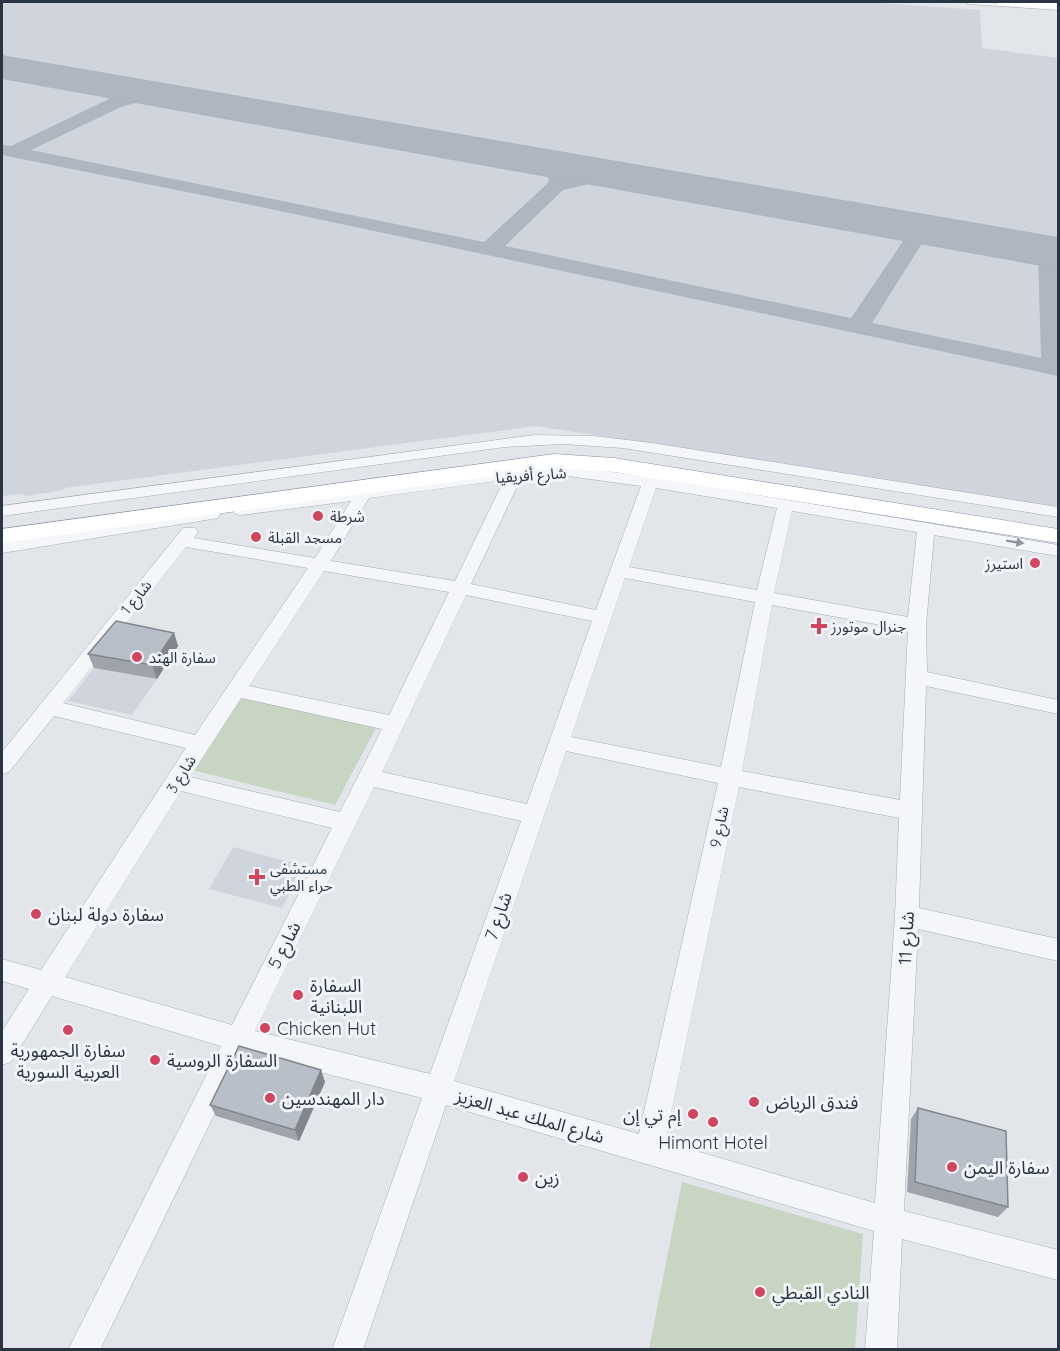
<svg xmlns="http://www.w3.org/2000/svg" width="1060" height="1351" font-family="Quicksand,'Noto Sans Arabic',sans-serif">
	<rect width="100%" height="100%" fill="#e2e6eb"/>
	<path fill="#d0d5dd" d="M2,2H865L980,10L982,48L1058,58V507L536,426L65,488L63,490L26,496L20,494L2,496Z
		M94,668L157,679L132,715L68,701Z
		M233,847L304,866L282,908L209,889Z"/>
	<path fill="#c8d5c3" d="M241,697L376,728L335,805L192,770Z
		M682,1182L863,1234L855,1349H649Z"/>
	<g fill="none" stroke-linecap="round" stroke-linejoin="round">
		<path fill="#aeb6c0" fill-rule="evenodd" d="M116,82L122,84L130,94L162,91L170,96L162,101L139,102L121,107L31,150L484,242L547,184L549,179L537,163L539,159H553L567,176L607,168L614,170L617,174L614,178L563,190L505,246L851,318L914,225L921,223L928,225L931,229L872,323L1041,358L1038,252L1041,247L1049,246L1057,247L1058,250V376L237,202L2,155V145L11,146L109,99L113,95L108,87Z"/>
		<path fill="#aeb6c0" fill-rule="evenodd" d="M2,55L1058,237V269L2,79Z"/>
		<defs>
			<path id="minor" d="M965,2L1058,6V10L969,4Z
				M535,435L594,436L652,443L1058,507V517L623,448L564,444L505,447L2,516V506Z
				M568,466L650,477L1058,545V556L934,535L926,625L927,672L1058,700V714L926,686L919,908L1058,939V961L918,929L904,1211L1058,1250V1280L902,1239L897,1350H865L874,1231L446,1105L363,1350H332L422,1098L244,1053L100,1350H68L221,1046L52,996L11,1062L2,1065V1031L29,989L2,981V959L41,970L186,748L54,716L9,772L2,774V752L183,528H195L198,532L194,538L315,558L351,501L241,515L235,514L233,510L235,506L241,505L515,469ZM568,476L641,486L596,610L471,584L521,478ZM504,480L455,581L331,561L369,498ZM656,488L777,508L757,590L629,567ZM792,511L917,532L908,617L774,593ZM186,547L308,568L195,735L63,703ZM324,571L449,592L389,715L249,686ZM625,578L755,602L721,767L571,737ZM466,595L592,621L527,804L382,772ZM772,605L908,630L900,800L742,771ZM241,698L382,729L340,812L190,777ZM566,751L718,783L639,1134L454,1081ZM374,787L521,821L430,1074L255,1031ZM739,787L899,818L895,916L875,1203L665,1142ZM181,791L332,828L232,1025L65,977Z
				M212,509L218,510L220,514L218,518L2,553V542Z"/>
			<path id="major" d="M994,2L1058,3V9L999,5Z"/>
			<path id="highway" d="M554,454L614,458L1058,529V543L614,472L554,468L2,543V529Z"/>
		</defs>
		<use href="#minor" stroke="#a7adb5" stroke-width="1"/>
		<use href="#major" stroke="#a1aab7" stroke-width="2"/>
		<use href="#highway" stroke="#8994a2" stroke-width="1"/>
		<use href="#minor" fill="#f5f6f9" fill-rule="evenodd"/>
		<use href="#major" fill="#fff" fill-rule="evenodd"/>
		<use href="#highway" fill="#fff" fill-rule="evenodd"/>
	</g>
	<path fill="#9fa4ac" d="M174,633L178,646L157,679L94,668L88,654Z
		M321,1070L325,1082L299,1141L216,1116L210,1105Z
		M918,1108L1008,1207L998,1217L907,1192L911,1119Z"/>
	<path fill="#82868c" d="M174,633L178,646L157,679L152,665Z
		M321,1070L325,1082L299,1141L295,1130Z"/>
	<path fill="#b9bfc8" stroke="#82868c" stroke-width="1.5" d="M116,621L174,633L152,665L88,654Z
		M239,1046L321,1070L295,1130L210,1105Z
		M918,1108L1006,1131L1008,1207L915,1182Z"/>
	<defs><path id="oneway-solid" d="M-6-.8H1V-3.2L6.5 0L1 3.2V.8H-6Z" transform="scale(1.5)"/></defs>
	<use fill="#90959e" href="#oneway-solid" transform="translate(1015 542) rotate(9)"/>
	<g fill="#d2455e" stroke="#f2f5f8" stroke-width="2">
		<circle cx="318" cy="516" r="6"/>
		<circle cx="256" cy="537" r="6"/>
		<circle cx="1035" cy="563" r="6"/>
		<path d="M816 617h6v6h6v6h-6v6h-6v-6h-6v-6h6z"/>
		<circle cx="137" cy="657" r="6"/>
		<path d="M254 868h6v6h6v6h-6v6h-6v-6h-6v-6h6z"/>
		<circle cx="36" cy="914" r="6"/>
		<circle cx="298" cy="995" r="6"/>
		<circle cx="265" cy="1028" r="6"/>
		<circle cx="68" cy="1030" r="6"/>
		<circle cx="155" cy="1060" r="6"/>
		<circle cx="270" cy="1098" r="6"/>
		<circle cx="754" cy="1102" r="6"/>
		<circle cx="693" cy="1114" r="6"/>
		<circle cx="713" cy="1122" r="6"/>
		<circle cx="952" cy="1167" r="6"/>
		<circle cx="523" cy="1177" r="6"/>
		<circle cx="760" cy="1292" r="6"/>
	</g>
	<g text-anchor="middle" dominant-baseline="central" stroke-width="6" stroke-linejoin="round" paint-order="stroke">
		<g font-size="15" fill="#2a3443" stroke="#f2f5f8">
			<text transform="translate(531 475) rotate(-4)">شارع أفريقيا</text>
			<text transform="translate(136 597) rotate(-51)">شارع 1</text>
			<text transform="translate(181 774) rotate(-58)">شارع 3</text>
			<text transform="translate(719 827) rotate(-78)">شارع 9</text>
		</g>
		<g font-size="15" fill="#2a3443" stroke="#f2f5f8" text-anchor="start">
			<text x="330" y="516">شرطة</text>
			<text x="268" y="537">مسجد القبلة</text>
			<text x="1023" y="563" text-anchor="end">استيرز</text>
			<text x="831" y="626">جنرال موتورز</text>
			<text x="149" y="657">سفارة الهند</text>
			<text x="270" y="868">مستشفى<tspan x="270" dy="17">حراء الطبي</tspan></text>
		</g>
		<g font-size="18" fill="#2a3443" stroke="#f2f5f8" text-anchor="start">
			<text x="48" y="914">سفارة دولة لبنان</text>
			<text x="310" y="985">السفارة<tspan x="310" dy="21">اللبنانية</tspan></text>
			<text x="277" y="1028">Chicken Hut</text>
			<text x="68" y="1050" text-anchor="middle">سفارة الجمهورية<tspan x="68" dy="21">العربية السورية</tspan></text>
			<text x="167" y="1060">السفارة الروسية</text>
			<text x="282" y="1098">دار المهندسين</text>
			<text x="766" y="1102">فندق الرياض</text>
			<text x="681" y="1114" text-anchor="end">إم تي إن</text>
			<text x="713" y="1142" text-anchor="middle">Himont Hotel</text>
			<text x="964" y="1167">سفارة اليمن</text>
			<text x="535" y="1177">زين</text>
			<text x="772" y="1292">النادي القبطي</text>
		</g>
		<g font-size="18" fill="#2a3443" stroke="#f2f5f8">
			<text transform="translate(498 916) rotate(-71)">شارع 7</text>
			<text transform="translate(906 938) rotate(-87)">شارع 11</text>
			<text transform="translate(284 945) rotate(-63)">شارع 5</text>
			<text transform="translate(530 1116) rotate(16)">شارع الملك عبد العزيز</text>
		</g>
	</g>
	<rect width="1060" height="1351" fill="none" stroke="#2a3443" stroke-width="6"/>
</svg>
